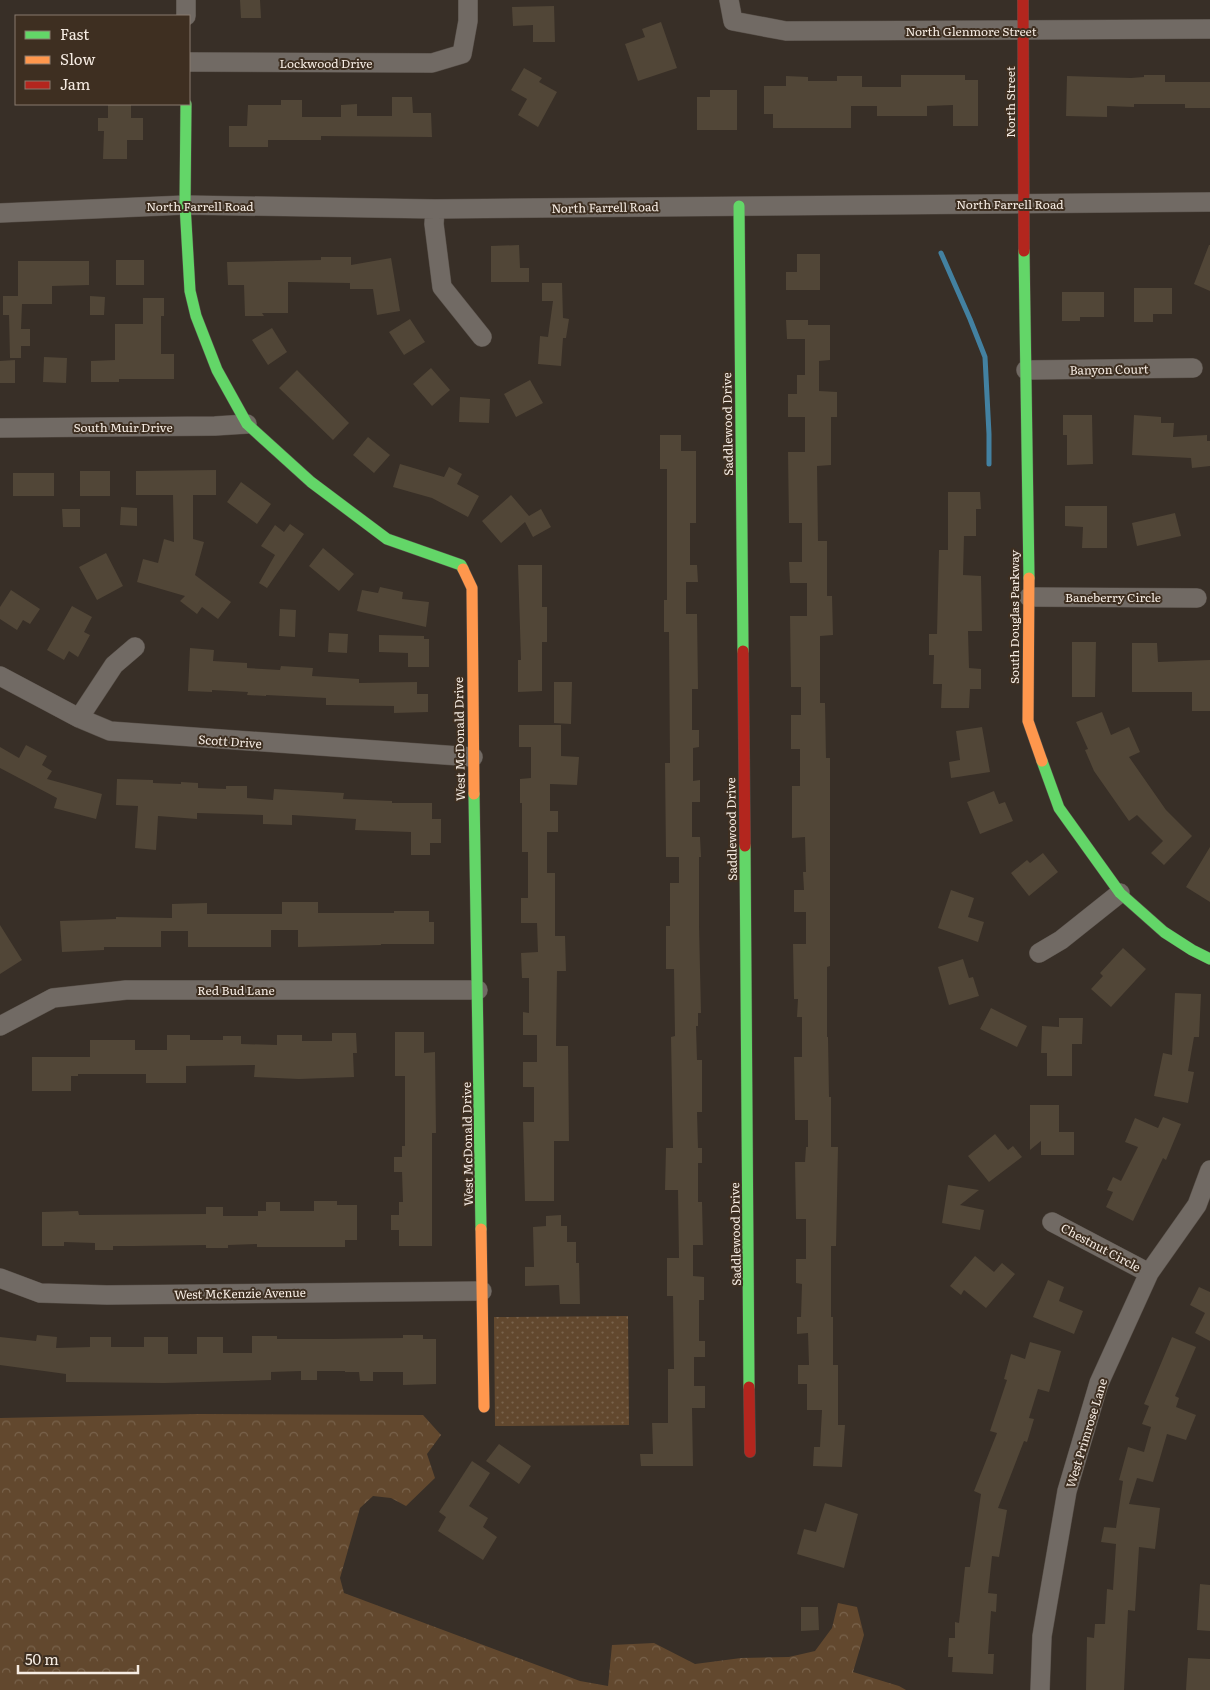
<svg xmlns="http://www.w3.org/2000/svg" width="1210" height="1690" font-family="Literata,serif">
	<defs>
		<pattern id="green-dots" width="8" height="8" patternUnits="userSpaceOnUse" patternTransform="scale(1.25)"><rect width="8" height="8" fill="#62482e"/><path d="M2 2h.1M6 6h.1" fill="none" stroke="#79634c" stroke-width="1.8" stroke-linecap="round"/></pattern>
		<pattern id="forest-crowns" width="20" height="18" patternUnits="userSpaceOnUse" patternTransform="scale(1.25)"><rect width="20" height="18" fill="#62482e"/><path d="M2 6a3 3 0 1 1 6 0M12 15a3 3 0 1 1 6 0" fill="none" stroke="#79634c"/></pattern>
	</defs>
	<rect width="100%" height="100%" fill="#382f27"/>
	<path fill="url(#green-dots)" d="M628,1316L629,1425L495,1426L494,1317Z"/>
	<path fill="url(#forest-crowns)" d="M198,1414L423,1415L441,1435L427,1454L435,1478L406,1506L391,1498L373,1496L360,1508L340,1578L344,1593L580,1681L608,1686L612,1645L654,1643L695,1664L741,1658L789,1657L815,1651L832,1628L838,1603L857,1607L864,1635L853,1672L899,1686L906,1690H0V1418Z"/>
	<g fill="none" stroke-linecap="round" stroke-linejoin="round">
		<path stroke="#4381a1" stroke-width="5" d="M941,253L970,319L985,357L989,434V464"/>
	</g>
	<path fill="#514637" d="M240,0H260L261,18H241Z
		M554,6L555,42H533V25L513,26L512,7Z
		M661,22L677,68L638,81L625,44L645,37L642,29Z
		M524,68L542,78L539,82L557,92L538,127L518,115L527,99L511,90Z
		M901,75H965V80H978V126H953V105L927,106V116H877V106H851V128H773V114H764V86H786V76L808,77V81H837V76H862V87H901Z
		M1144,75H1165V82H1210V108H1185V104H1134V107L1107,106V117L1066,116L1067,76L1131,78L1144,77Z
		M710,90H737V130H697V97H710Z
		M392,97H412L413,113H431L432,137L321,136V140H268V147H229V126H247L248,105H281V100H302V117H341V105L357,104V116H392Z
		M108,104H131V118H143V140H127V159H103L104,131H98V118H108Z
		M519,245L520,268H529V282H491V246Z
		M1209,245H1210V291L1194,284Z
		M797,254H820V290H786V272H797Z
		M321,257H351V265L391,258L400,311L377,315L373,289H350V283L288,282V313H262L264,316H245L244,285H228L227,262L321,260Z
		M116,260H144V285H116Z
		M18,261H89V285L52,286V304H22L21,329H30V346H21V358H10L9,315H3V296H18Z
		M542,283H562L563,318L569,319L566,338H563L561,366L538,364L540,336L548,337L553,301H542Z
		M1134,288H1172V314H1153V322H1134Z
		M1062,292H1104V317H1080V321H1062Z
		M90,296L105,297L104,315H90Z
		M143,298H164V316H161V354H174V379H119V382H91V361L115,360V324H143Z
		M410,319L425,342L404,355L389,332Z
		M786,320H808V325H830V360L819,361V391L837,392V417H831V465L817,466L818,541H827V596H832L833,635L820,636V703H825L826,758H830V966L827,967V1037H828L829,1097H831V1147H838L836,1246H831V1317H833V1365H838V1425H845L842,1467L813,1466L814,1447H820L822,1410H807V1384H798V1365H809L808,1333L797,1334V1317H801L802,1284L796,1283V1259H806V1219H796L795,1162H805L806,1147H808V1120H795L794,1057H802V1017H797L798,999H794L793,944H806V912H794V890H804L803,872H806L805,837L792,838V786H800V749H791V715H801V687H791L790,616H807V583H790L789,562H802V523H789L788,452H805V417H788V394H797V375H805V339H787Z
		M272,328L287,352L268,365L252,340Z
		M44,357L67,358L66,383L43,382Z
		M15,360V383H0V361Z
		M431,368L450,390L432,406L413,384Z
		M297,370L349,423L333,440L279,388Z
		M530,380L543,403L516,417L504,394Z
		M460,397L490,399L489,423L459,422Z
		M1063,415H1092L1093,464L1067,465V435H1063Z
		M1134,415L1161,417V423H1174L1173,437L1207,435V441H1210V466L1192,468L1191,458L1132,455Z
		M660,435H681V451H696V523H690V565H697L698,582H686V614H697L698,689H692V730H699V747L693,748V781L700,780V802H692V837H700L701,857H699V926L701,1013H698V1026H696L697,1060H702V1112H697L698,1148H702V1163H698V1202H702L703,1245H693V1276L704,1277V1300H699V1341H705V1357H694V1386H705V1408H692L693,1466H641L640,1454H653L652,1423H668V1369H674L673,1296H667V1258H679L678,1190H665L666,1148H673L671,1037L675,1036L674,969H666V926H670V883H679V857H666L665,763H670L669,632H664V600H667V469H660Z
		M368,437L390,455L374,473L353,455Z
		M400,464L444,477L449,467L462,474L457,484L479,496L468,517L432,498L393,487Z
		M216,470V495H193V539L204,542L195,575L231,602L218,619L202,607L197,614L180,601L185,596L137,582L143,559L158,563L164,539L174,542L173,495H136V471Z
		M80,471H110V496H80Z
		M13,473H54V496H13Z
		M241,482L271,504L257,524L227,502Z
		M948,492H980L981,509H976V536H964L963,575L981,576L982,631H968L969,668L981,669V689H970L969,708H941L942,684H933L934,655H929V634H937L939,550H948Z
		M511,495L529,516L541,509L551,527L533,537L525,522L501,543L482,521Z
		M1065,506H1107V548H1082L1083,527L1065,526Z
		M121,507L137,508V526L120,525Z
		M62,509H80V527H63Z
		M1175,513L1181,536L1137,546L1132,523Z
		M290,524L304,534L267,588L259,583L275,555L261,546L275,525L284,532Z
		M323,548L354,574L339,591L309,566Z
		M106,553L123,586L97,600L79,567Z
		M518,565H542V607H547V642H542V691L518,692V660H521Z
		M380,587L403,592L402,599L429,602L426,627L357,611L362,590L378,593Z
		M11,590L40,609L30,624L23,620L17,630L0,619V607Z
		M72,606L92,617L84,632L90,635L78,657L69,651L64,660L47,650Z
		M280,609L296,610L295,637L279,636Z
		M329,633L348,634L347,653L328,652Z
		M379,635L424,636V639H429V667H408V653L379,652Z
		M1072,642H1096L1095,697H1072Z
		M1132,643H1157L1158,662L1210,660V711H1192V692H1132Z
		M190,648L214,650L213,661L247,663V668L280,670L281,666L313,668L312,676L359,679V683L417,682V694H428V712L394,713V706L326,705V698L266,695V696L247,695L248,692L212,690V692L188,691Z
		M554,682H572L571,724L554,723Z
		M1102,712L1111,735L1129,727L1140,752L1129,757L1166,810L1192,836L1164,865L1151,853L1163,841L1137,815L1129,821L1094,771L1085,750L1088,749L1076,722Z
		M519,725H561V756L579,757L577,785L550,784V811H558V832H547V873H555V936H565L566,971H557L556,1046H568L569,1141H554V1201H525L523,1122H534V1087H523V1062H537V1035H523V1012L529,1013V978H522L521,953L538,952L537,923H521V898H528V852H522V803H520V779L531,778V747H519Z
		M982,727L990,772L951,778L949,762L960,760L956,731Z
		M26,745L47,756L42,765L52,771L47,779L102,794L96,819L54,808L57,798L0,768V747L19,758Z
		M117,779L153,780V783L181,784V782L198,783V788L226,789V786H247V798L273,800L274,789L344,793L343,799L392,801V803H432V819H441V843H430V855H411V832L355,830L356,819L292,815V825L263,824V815L197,813V819L158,816L156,850L135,848L138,806L116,805Z
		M994,791L999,804L1005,802L1013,821L980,834L967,802Z
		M1210,847V902L1186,887Z
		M1043,853L1058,872L1029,896L1011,873L1027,860L1030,863Z
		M951,890L974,898L968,917L984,922L978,942L938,928Z
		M282,902H318V913H394V911H429V922H434V944H381V945L298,947V930H271V947H188V931H161V947H104V950L62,952L60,921L116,919V917L172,918V904L207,903V914H282Z
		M0,925L22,960L0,974Z
		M1123,948L1146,969L1111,1007L1091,989L1103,976L1100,973Z
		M963,959L969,978L973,977L979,996L949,1005L938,967Z
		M1175,993L1201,994L1199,1037H1194L1188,1071L1194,1072L1188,1103L1154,1096L1163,1053L1172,1055Z
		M991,1008L1027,1026L1017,1047L980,1029Z
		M1059,1018H1083L1082,1044H1072V1076H1047V1053H1041L1042,1026L1059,1027Z
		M395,1032H424V1053L435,1052L436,1133H432V1246H399V1230H391V1215H399V1202H403L402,1172H394V1157H402V1146H405V1076H395Z
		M332,1033H356L357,1053H353L354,1077L299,1079L254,1077L255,1065L186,1066V1083H146V1074H78V1076H71V1091H32V1057H90V1040H135V1050H167V1035H190V1040H223V1036H241V1044L277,1045V1035H302V1041H332Z
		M1030,1105H1059V1132H1074V1155H1041V1141L1030,1150Z
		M1163,1117L1181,1124L1166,1160L1163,1158L1133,1221L1106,1207L1113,1192L1107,1190L1113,1177L1121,1181L1138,1147L1125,1142L1135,1118L1158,1128Z
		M995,1134L1008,1150L1013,1146L1022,1157L989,1182L968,1156Z
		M948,1185L979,1190L960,1205L984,1210L980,1230L942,1223Z
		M314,1201H337V1205H357V1240H345V1247H257V1244L228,1245V1248H206V1245L135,1246H113V1250H95V1243L64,1242V1246H42V1212L78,1211L79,1215L206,1214V1207H223V1216H258V1211H266V1202H280V1211H314Z
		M561,1215V1226H567V1242H576V1263H579L580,1304H560L559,1285L525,1286V1267H534L533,1227L546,1226V1216Z
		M975,1256L994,1272L1002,1263L1015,1274L986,1308L964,1290L961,1295L950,1286Z
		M1048,1280L1064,1287L1059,1301L1083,1311L1074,1334L1033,1317Z
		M1199,1287L1210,1292V1341L1195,1333L1205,1313L1190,1305Z
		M37,1335L57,1337L56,1348L90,1347V1337H111V1347H144V1337H168V1354H197V1337H223V1353H252V1336H277V1339H332L403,1338V1335H423V1339H436V1384L403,1385V1372H373V1381H360L359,1372H345V1371H317V1380H301V1371L271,1372V1380L164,1383L66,1382V1374L0,1365V1337L36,1341Z
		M1172,1337L1196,1347L1175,1396L1179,1398L1176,1407L1196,1415L1186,1440L1167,1434L1153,1482L1137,1478L1129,1504L1160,1508L1155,1549L1139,1547L1135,1611L1128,1610L1124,1690H1086L1087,1637L1094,1638L1095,1624H1105L1107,1589L1113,1590L1116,1544L1101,1542L1104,1527L1116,1528L1123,1481L1119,1480L1128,1447L1144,1452L1151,1427L1142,1424L1149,1406L1144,1404Z
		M1030,1342L1061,1351L1049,1392L1038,1389L1029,1418L1034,1419L1027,1442L1024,1441L998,1508L1007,1510L999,1557L992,1556L988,1593L997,1594L996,1612L991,1611L988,1654H994L993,1674L952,1672L953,1657H948L949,1638H955V1622L959,1623L965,1567H970L981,1494L974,1491L997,1433L990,1431L1007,1380L1004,1379L1011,1354L1025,1359Z
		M499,1444L531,1466L519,1484L486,1461Z
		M472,1461L490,1473L469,1506L488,1518L483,1527L497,1537L483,1560L438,1531L446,1517L439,1512Z
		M825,1503L858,1514L844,1568L797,1554L804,1529L816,1532Z
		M1200,1584L1210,1585V1631L1197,1630Z
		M801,1607H818L819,1630L801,1631Z
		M1188,1658L1210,1659V1690H1186Z"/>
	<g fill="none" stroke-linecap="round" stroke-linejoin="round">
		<defs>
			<path id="street" d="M186,0V16
				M729,0L733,21L786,31L1210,29
				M189,62L432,63L462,54L468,21V0
				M435,209L434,224L442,287L482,337
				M0,213L185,205L435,209L1210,202
				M1026,370L1193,368
				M0,428L215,426L247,424
				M1029,597L1197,598
				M0,676L79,718L110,731L473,757
				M79,718L114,665L135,647
				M1039,953L1061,940L1120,893
				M0,1026L53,998L126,990H478
				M1052,1222L1149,1273
				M0,1278L40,1293L107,1295L482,1291
				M1040,1690L1042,1636L1067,1491L1099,1383L1149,1273L1197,1205L1210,1170"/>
			<path id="fast" d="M186,104L185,205L190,291L196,316L217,370L247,424L311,482L387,539L461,565L463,569
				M739,206L743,651
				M1024,251L1029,578
				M1042,761L1059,808L1120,893L1164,932L1192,950L1210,959
				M474,794L481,1229
				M745,846L749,1387"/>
			<path id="slow" d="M463,569L472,588L474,794
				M1029,578L1028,721L1042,761
				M481,1229L484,1407"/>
			<path id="jam" d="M1023,0L1024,251
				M743,651L745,846
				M749,1387L750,1452"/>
		</defs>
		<use href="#street" stroke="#564e47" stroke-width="20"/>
		<use href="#fast" stroke="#564e47" stroke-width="12"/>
		<use href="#slow" stroke="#564e47" stroke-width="12"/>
		<use href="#jam" stroke="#564e47" stroke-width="12"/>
		<use href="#street" stroke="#716a64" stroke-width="19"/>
		<use href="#fast" stroke="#63d668" stroke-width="11"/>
		<use href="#slow" stroke="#ff974d" stroke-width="11"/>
		<use href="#jam" stroke="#b3261e" stroke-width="11"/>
	</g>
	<g text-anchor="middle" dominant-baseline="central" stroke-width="4" stroke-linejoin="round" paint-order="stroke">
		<g font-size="12" fill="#f6ece3" stroke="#3e2f21">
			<text x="971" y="31">North Glenmore Street</text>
			<text x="326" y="63">Lockwood Drive</text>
			<text transform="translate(1010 102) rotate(-90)">North Street</text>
			<text x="1010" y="204">North Farrell Road</text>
			<text x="200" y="206">North Farrell Road</text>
			<text transform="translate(605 207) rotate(-1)">North Farrell Road</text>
			<text transform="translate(1109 369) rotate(-1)">Banyon Court</text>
			<text transform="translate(727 424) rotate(-91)">Saddlewood Drive</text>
			<text x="123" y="427">South Muir Drive</text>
			<text x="1113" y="597">Baneberry Circle</text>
			<text transform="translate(1014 617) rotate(-90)">South Douglas Parkway</text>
			<text transform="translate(459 739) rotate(-91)">West McDonald Drive</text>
			<text transform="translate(230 741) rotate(4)">Scott Drive</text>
			<text transform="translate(731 829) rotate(-91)">Saddlewood Drive</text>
			<text x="236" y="990">Red Bud Lane</text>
			<text transform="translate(467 1144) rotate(-91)">West McDonald Drive</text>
			<text transform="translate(735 1234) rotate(-91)">Saddlewood Drive</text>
			<text transform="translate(1101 1247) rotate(28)">Chestnut Circle</text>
			<text transform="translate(240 1293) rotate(-1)">West McKenzie Avenue</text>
			<text transform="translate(1086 1433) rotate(-73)">West Primrose Lane</text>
		</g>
	</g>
	<rect x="15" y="15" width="175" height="90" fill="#3e2f21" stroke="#887b6f"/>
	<rect x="25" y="31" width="25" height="8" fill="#63d668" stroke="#887b6f"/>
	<text x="60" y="40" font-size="15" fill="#f6ece3">Fast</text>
	<rect x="25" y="56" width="25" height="8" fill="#ff974d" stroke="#887b6f"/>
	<text x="60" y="65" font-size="15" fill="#f6ece3">Slow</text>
	<rect x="25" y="81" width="25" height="8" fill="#b3261e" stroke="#887b6f"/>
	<text x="60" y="90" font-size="15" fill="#f6ece3">Jam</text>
	<path d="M18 1665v8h120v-8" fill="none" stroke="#f6ece3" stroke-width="2.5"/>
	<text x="25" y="1665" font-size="15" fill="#f6ece3" stroke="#3e2f21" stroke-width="4" paint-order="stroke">50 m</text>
</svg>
